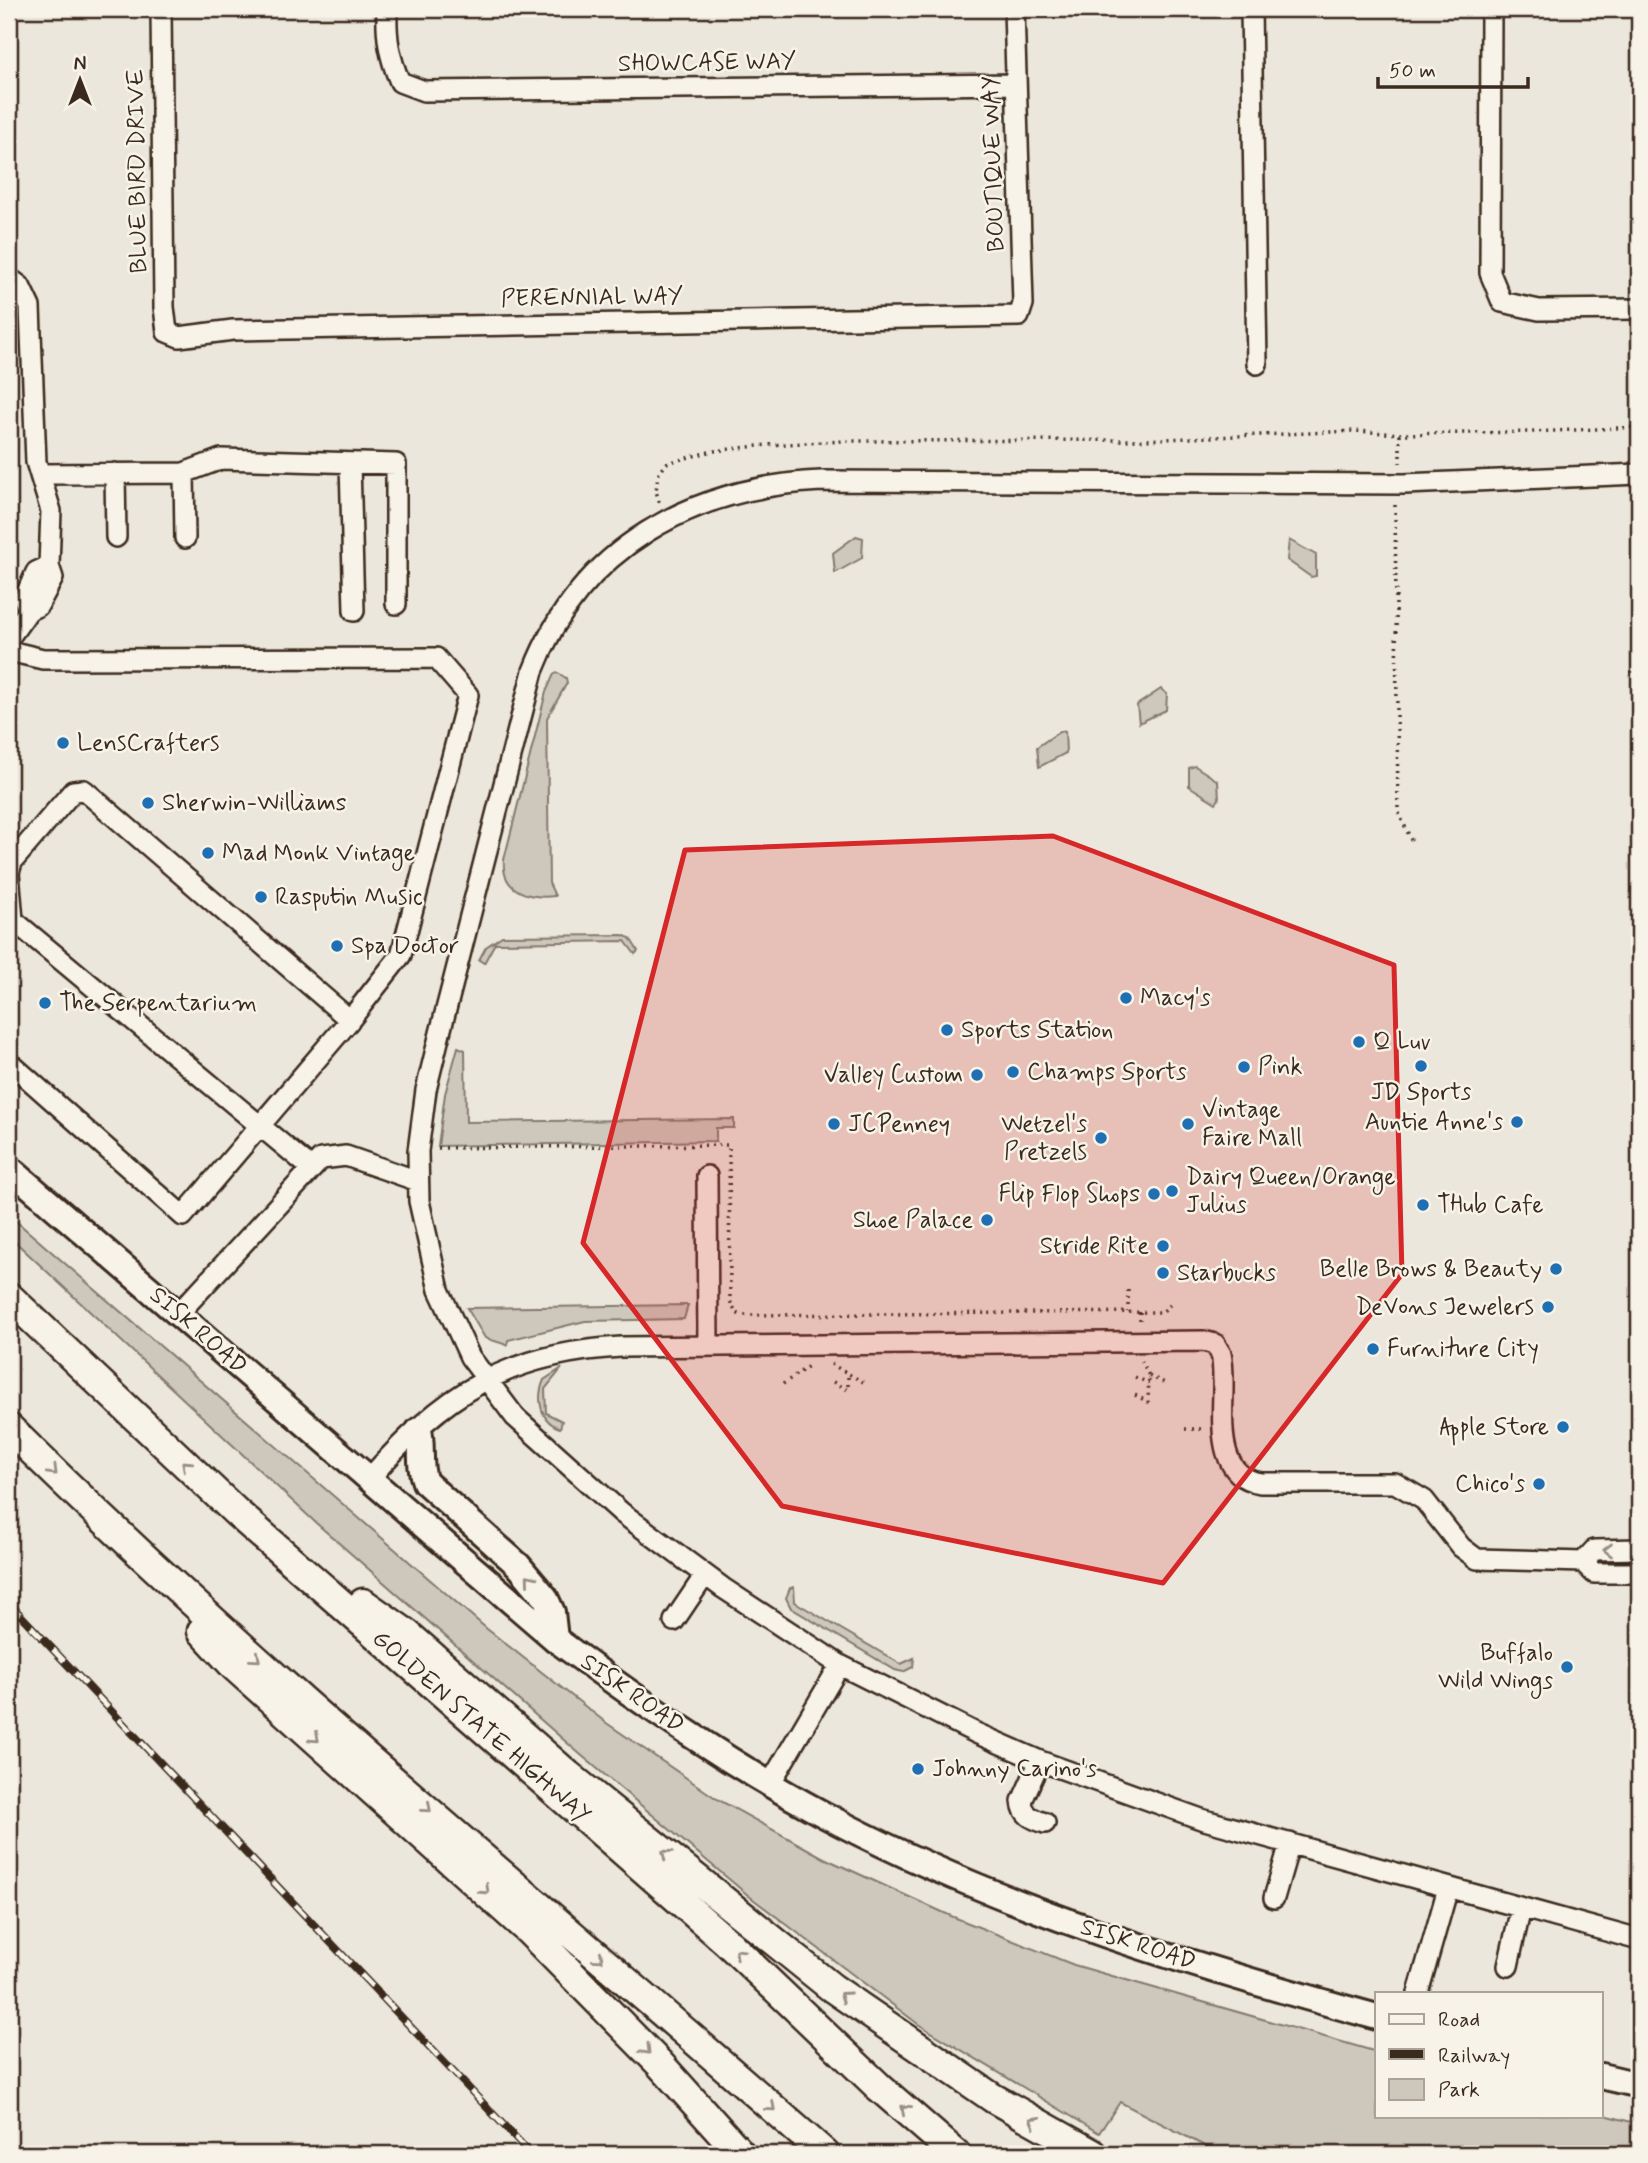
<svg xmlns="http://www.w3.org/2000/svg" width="1648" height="2163" font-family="Mynerve,sans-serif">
	<rect width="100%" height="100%" fill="#ece7dc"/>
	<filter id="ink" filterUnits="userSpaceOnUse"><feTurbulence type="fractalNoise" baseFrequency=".0143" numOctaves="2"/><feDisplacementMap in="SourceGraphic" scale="14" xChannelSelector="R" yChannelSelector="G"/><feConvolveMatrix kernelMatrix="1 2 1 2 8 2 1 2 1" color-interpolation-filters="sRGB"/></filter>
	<g filter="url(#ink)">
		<path fill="#cec8bc" stroke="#84796d" stroke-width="2" d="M856,536L863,538L862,558L835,573L833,553Z
			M1289,540L1316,555V576L1311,577L1287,560Z
			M558,673L566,678L567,683L547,718L549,883L555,896C530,899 501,892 504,860L546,692L554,674Z
			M1161,689L1167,694L1166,710L1139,723L1137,705Z
			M1065,731L1066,753L1039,767L1037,747L1059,732Z
			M1195,766L1218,781L1219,799L1216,803L1189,786V768Z
			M622,935L630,938L638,951L635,954L625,941L495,943L484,963L479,960L486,947L502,936Z
			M458,1047L465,1050L466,1122L734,1119V1128H716V1141L438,1146L445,1094Z
			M9,1215L487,1629L605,1722L717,1799L824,1858L951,1916L1074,1965L1377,2052V2116L1601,2114L1639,2124V2154H1220L1120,2102L1099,2133L918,2024L749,1896L581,1755L316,1523L9,1236Z
			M688,1305L684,1319L585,1321L508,1340L507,1345L485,1338L467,1308Z
			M562,1368L545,1389L546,1413L562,1421L560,1428C540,1422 536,1398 544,1380Z
			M794,1587L795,1602L901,1664L914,1658L913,1667L903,1672L895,1670L791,1608L786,1598L790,1588Z"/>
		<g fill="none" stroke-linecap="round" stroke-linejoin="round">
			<defs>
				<path id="minor" d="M161,9L164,307L167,332L179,337L233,330L1019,316L1023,304L1014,9
					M387,9C386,36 389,57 400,82L424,91L1016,84
					M1251,9L1257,364
					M1491,9L1490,273L1502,302L1539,310L1639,309
					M9,278L20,286L30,307L36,462L51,511L49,566
					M350,463L354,611
					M115,473L116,537
					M184,473L185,538
					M40,474L184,473L221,459L396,464V604
					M1639,474L1404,484L821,481C693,487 581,547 533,671L440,1033L426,1090L418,1151L419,1201L439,1290L470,1357L515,1417L622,1513L723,1588L840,1665L976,1733L1040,1761L1201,1819L1639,1940
					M9,638L29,610L38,606L53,578L49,566L36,572L24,599L29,610
					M9,651L43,659L436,658L468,695L401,955L350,1020L183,1216L9,1062
					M312,1169L13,920L9,873L12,862L73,791L84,790L350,1020
					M707,1176L708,1346
					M178,1314L321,1159L346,1156L418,1181
					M369,1479C442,1395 506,1353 621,1347L1203,1341L1215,1344L1221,1354C1230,1392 1204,1475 1261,1483H1395L1424,1500L1461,1547L1477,1559L1583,1562L1594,1573H1639
					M1583,1562L1594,1550L1639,1549
					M674,1621L705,1575
					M1040,1761L1022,1801C1023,1816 1033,1819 1045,1823
					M770,1784L840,1665
					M1274,1898L1290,1843
					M1508,1966L1521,1908
					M1418,1993L1448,1888"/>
				<path id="major" d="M9,1168L555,1639C646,1706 739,1771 840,1823C1010,1911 1193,1966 1377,2017
					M419,1430C423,1447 418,1465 425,1482L518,1565L545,1597L552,1612L555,1639
					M1601,2076L1639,2085"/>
				<path id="highway" d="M9,1297L236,1512L727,1942L880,2088L956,2154
					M9,1428C268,1684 552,1913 825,2154
					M363,1603L407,1634L568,1775L831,1987L993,2098L1093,2154
					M202,1631L235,1667L529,1931L659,2063L741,2154"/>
			</defs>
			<use href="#minor" stroke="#3b2a1e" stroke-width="24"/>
			<use href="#major" stroke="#3b2a1e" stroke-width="30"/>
			<use href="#highway" stroke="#3b2a1e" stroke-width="33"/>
			<path stroke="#3b2a1e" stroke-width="3.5" stroke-dasharray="2 5" stroke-linecap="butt" d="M1400,434V463
				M659,502L656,491L658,475L667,463L713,451L767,445L845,441L1141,440L1355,431L1400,434L1532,432L1639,427
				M1395,505L1398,811L1413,844
				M438,1148L729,1145L730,1301L736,1313L741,1315L1162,1312L1170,1305
				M1128,1290V1312
				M1140,1312V1320
				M831,1364L863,1382
				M1149,1376L1165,1383
				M1135,1377L1149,1383
				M833,1382L848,1390V1374
				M783,1384L810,1365
				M1135,1395L1148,1402L1149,1376L1142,1361
				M1185,1429H1205"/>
			<use href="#minor" stroke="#f7f3e8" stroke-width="19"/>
			<use href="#major" stroke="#f7f3e8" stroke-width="24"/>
			<use href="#highway" stroke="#f7f3e8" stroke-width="28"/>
			<defs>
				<path id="rail" d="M9,1603L531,2154"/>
			</defs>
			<use href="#rail" stroke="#3b2a1e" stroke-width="8"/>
			<use href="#rail" stroke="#f7f3e8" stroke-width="5" stroke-dasharray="16" stroke-linecap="butt"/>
		</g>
		<defs><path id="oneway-chevron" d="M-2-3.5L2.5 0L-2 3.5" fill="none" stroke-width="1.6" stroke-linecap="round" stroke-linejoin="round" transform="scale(1.75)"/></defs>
		<g stroke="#998e83">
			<use href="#oneway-chevron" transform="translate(186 1465) rotate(-137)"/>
			<use href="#oneway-chevron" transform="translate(53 1471) rotate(45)"/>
			<use href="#oneway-chevron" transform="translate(1608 1550) rotate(180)"/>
			<use href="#oneway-chevron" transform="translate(530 1579) rotate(-130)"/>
			<use href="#oneway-chevron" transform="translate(256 1658) rotate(41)"/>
			<use href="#oneway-chevron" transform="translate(315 1738) rotate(42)"/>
			<use href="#oneway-chevron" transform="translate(427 1808) rotate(41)"/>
			<use href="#oneway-chevron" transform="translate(666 1854) rotate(-141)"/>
			<use href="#oneway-chevron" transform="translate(485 1890) rotate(43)"/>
			<use href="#oneway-chevron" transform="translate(739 1953) rotate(-136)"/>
			<use href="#oneway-chevron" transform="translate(599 1958) rotate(41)"/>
			<use href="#oneway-chevron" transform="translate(844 1996) rotate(-145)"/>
			<use href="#oneway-chevron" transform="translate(646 2050) rotate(46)"/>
			<use href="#oneway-chevron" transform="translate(771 2107) rotate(41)"/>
			<use href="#oneway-chevron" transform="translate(905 2109) rotate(-139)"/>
			<use href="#oneway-chevron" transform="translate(1034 2121) rotate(-151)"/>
		</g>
	</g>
	<path fill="#d62828" fill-opacity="0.2" stroke="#d62828" stroke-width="5" stroke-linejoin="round" d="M1053,836L1394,965L1402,1274L1163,1583L782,1506L583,1243L685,850Z"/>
	<g fill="#1f6fb2" stroke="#f7f3e8" stroke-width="2.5">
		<circle cx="63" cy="743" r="7"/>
		<circle cx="148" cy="803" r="7"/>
		<circle cx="208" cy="853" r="7"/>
		<circle cx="261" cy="897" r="7"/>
		<circle cx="337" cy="946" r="7"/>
		<circle cx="1126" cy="998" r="7"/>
		<circle cx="45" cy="1003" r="7"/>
		<circle cx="947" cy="1030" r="7"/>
		<circle cx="1359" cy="1042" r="7"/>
		<circle cx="1421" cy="1066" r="7"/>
		<circle cx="1244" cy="1067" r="7"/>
		<circle cx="1013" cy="1072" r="7"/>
		<circle cx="977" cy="1075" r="7"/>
		<circle cx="1517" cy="1122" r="7"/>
		<circle cx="834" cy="1124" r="7"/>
		<circle cx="1188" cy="1124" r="7"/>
		<circle cx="1101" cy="1138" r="7"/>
		<circle cx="1172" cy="1191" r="7"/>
		<circle cx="1154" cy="1194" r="7"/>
		<circle cx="1423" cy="1205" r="7"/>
		<circle cx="987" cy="1220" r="7"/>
		<circle cx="1163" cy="1246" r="7"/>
		<circle cx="1556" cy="1269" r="7"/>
		<circle cx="1163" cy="1273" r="7"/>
		<circle cx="1548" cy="1307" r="7"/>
		<circle cx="1373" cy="1349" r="7"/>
		<circle cx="1563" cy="1427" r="7"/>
		<circle cx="1539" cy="1484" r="7"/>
		<circle cx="1567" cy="1667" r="7"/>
		<circle cx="918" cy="1769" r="7"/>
	</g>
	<g text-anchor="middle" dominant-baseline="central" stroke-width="5" stroke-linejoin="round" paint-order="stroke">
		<g font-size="24" fill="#3b2a1e" stroke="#f7f3e8">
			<text transform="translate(707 63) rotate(-1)">SHOWCASE WAY</text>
			<text transform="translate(994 164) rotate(-92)">BOUTIQUE WAY</text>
			<text transform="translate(138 171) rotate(-91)">BLUE BIRD DRIVE</text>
			<text transform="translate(592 298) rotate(-1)">PERENNIAL WAY</text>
			<text transform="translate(198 1331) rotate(41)">SISK ROAD</text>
			<text transform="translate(632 1694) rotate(35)">SISK ROAD</text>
			<text transform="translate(481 1727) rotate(41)">GOLDEN STATE HIGHWAY</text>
			<text transform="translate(1138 1945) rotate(18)">SISK ROAD</text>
		</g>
		<g font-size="24" fill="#3b2a1e" stroke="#f7f3e8" text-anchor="start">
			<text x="77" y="743">LensCrafters</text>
			<text x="162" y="803">Sherwin-Williams</text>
			<text x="222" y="853">Mad Monk Vintage</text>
			<text x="275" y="897">Rasputin Music</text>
			<text x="351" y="946">Spa Doctor</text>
			<text x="1140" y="998">Macy's</text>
			<text x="59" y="1003">The Serpentarium</text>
			<text x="961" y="1030">Sports Station</text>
			<text x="1373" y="1042">Q Luv</text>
			<text x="1258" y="1067">Pink</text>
			<text x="1027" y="1072">Champs Sports</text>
			<text x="963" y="1075" text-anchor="end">Valley Custom</text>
			<text x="1421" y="1092" text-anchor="middle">JD Sports</text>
			<text x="1202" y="1110">Vintage<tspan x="1202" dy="28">Faire Mall</tspan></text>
			<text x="1503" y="1122" text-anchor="end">Auntie Anne's</text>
			<text x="848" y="1124">JCPenney</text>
			<text x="1087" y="1124" text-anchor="end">Wetzel's<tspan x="1087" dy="28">Pretzels</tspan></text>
			<text x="1186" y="1177">Dairy Queen/Orange<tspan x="1186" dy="28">Julius</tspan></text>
			<text x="1140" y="1194" text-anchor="end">Flip Flop Shops</text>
			<text x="1437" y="1205">THub Cafe</text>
			<text x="973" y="1220" text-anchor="end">Shoe Palace</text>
			<text x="1149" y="1246" text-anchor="end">Stride Rite</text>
			<text x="1542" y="1269" text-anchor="end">Belle Brows &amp; Beauty</text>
			<text x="1177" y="1273">Starbucks</text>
			<text x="1534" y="1307" text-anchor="end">DeVons Jewelers</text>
			<text x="1387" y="1349">Furniture City</text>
			<text x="1549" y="1427" text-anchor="end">Apple Store</text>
			<text x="1525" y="1484" text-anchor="end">Chico's</text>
			<text x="1553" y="1653" text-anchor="end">Buffalo<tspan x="1553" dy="28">Wild Wings</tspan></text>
			<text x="932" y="1769">Johnny Carino's</text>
		</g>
	</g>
	<rect width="1648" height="2163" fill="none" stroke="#f7f3e8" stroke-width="35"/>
	<rect x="18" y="18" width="1613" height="2128" fill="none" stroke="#3b2a1e" stroke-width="2.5" filter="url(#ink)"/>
	<rect x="1375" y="1992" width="228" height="126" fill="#f7f3e8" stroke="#aca397" stroke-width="2"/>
	<rect x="1389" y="2014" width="35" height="10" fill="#f7f3e8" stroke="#aca397" stroke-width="2"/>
	<text x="1438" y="2026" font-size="21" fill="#3b2a1e">Road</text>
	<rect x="1389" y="2049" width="35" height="10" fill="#3b2a1e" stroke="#aca397" stroke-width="2"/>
	<text x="1438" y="2062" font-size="21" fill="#3b2a1e">Railway</text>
	<rect x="1389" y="2079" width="35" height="21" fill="#cec8bc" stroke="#aca397" stroke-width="2"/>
	<text x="1438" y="2096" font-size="21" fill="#3b2a1e">Park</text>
	<g transform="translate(80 80)" stroke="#f7f3e8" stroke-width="5" paint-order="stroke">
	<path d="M0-5L12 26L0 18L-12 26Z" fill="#3b2a1e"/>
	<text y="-10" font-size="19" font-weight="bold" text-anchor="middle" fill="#3b2a1e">N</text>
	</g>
	<path d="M1378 77v10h150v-10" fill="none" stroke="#3b2a1e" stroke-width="3.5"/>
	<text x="1389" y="77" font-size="21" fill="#3b2a1e" stroke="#f7f3e8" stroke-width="5" paint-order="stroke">50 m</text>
</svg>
